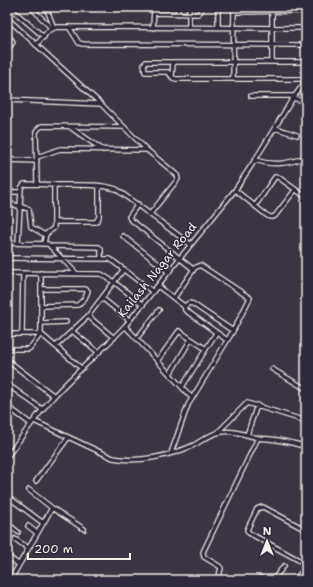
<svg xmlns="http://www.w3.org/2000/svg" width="313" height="587" font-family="'Shantell Sans',sans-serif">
	<rect width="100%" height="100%" fill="#3b3442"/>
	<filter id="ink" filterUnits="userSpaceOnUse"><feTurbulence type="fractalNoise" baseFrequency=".025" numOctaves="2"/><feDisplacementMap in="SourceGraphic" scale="8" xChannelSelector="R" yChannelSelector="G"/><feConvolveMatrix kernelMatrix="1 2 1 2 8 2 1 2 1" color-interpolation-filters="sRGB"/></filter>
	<g filter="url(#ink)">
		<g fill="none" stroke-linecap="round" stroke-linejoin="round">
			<defs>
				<path id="minor" d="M9,7L44,37
					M31,7L52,29
					M46,7L54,28
					M218,7V28
					M234,12L306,11
					M154,13L198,14L201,11L200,7
					M178,14V7
					M7,18L101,104L147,150L177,175L178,179L150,214
					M69,27L79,43L83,44L306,45
					M153,28L154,7
					M189,28V7
					M7,35L11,39L13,42L7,51
					M36,45L49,30L57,27L306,28
					M272,62V11
					M306,62H146L144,64L145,72H168L173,78L176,79H306
					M172,77L173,62
					M233,79L234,7
					M251,96H295
					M293,98L306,102
					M7,100L101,104
					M70,127L103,150
					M275,128L297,135
					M37,157L60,149L147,150
					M7,160L37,161
					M255,160C273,166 288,164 306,157
					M37,184L36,132L39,128L42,126L124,127
					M235,190L265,214C269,217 271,218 275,216L295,190
					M7,192H20
					M7,194L8,201L11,204L29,209L31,227L45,235
					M138,204L129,217L130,219L193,269L200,265L250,298L233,331L188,405L171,453
					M255,206L275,177H278L306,197
					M54,222H96L99,217V186
					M123,236L169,272
					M7,243L48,244L76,273
					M18,243L21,188L24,184C38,184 52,185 66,185C82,185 100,184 116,189L190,244
					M44,243L46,234L54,228V185
					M50,246L99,247L101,249V259
					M7,258L110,259L153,292
					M7,273L101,274L114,282L143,305
					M158,286L184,306L185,310L227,340
					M41,289H85L88,291L85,298L78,305L41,306
					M102,298L129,320
					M174,298L194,269
					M185,306L189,303L193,304L233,331
					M88,316L114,338
					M41,323L66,322
					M125,326L192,398
					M72,331L98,352
					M7,334H41L81,368
					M22,334L23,273
					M137,338L159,310
					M56,346L88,316L124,269
					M14,349H29L41,334V273
					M7,360L54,396
					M158,360L179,331L206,349
					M272,369L306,389
					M170,374L191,339
					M7,384L43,410
					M182,387L216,333
					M7,406L31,424
					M34,421L113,458C139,463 170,456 194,445C203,440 211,433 222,432C235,430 245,435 258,438C265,439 274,439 282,441C290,442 298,445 306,446
					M218,432L247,403L306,421
					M247,435L257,405
					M7,457C22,436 37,415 54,396C77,371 103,350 125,326L235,190L255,160L293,98L306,81
					M36,481L68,438
					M29,490L52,508L84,529
					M7,496L43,523
					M7,523L18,532
					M28,526L37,533
					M306,530L263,507L259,508L257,509L247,530L249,533L306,564
					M15,539L28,548
					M7,556L18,564
					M7,578H10L12,577L52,508
					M218,580L221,568L219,566L204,557L203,552L258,438
					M257,580L261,578L264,580
					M273,580L284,566
					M295,580L300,574"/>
			</defs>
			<use href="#minor" stroke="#f4f1e8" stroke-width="6"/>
			<use href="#minor" stroke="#2f2a3d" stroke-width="3.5"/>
		</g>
	</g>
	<g text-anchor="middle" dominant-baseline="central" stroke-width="3" stroke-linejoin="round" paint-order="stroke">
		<g font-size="12" fill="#f4f1e8" stroke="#2f2a3d">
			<text transform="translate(157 270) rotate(-51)">Kailash Nagar Road</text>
		</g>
	</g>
	<rect width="313" height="587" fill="none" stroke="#2f2a3d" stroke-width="24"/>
	<rect x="12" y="12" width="289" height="563" fill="none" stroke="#f4f1e8" stroke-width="1.5" filter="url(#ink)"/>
	<g transform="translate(267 541)" stroke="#2f2a3d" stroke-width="3" paint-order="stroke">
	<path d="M0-3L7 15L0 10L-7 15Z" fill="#f4f1e8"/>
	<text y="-6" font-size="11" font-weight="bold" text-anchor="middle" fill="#f4f1e8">N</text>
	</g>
	<path d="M28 553v6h102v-6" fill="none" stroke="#f4f1e8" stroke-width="2"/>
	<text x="34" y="553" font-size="12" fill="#f4f1e8" stroke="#2f2a3d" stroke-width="3" paint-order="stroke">200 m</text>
</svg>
